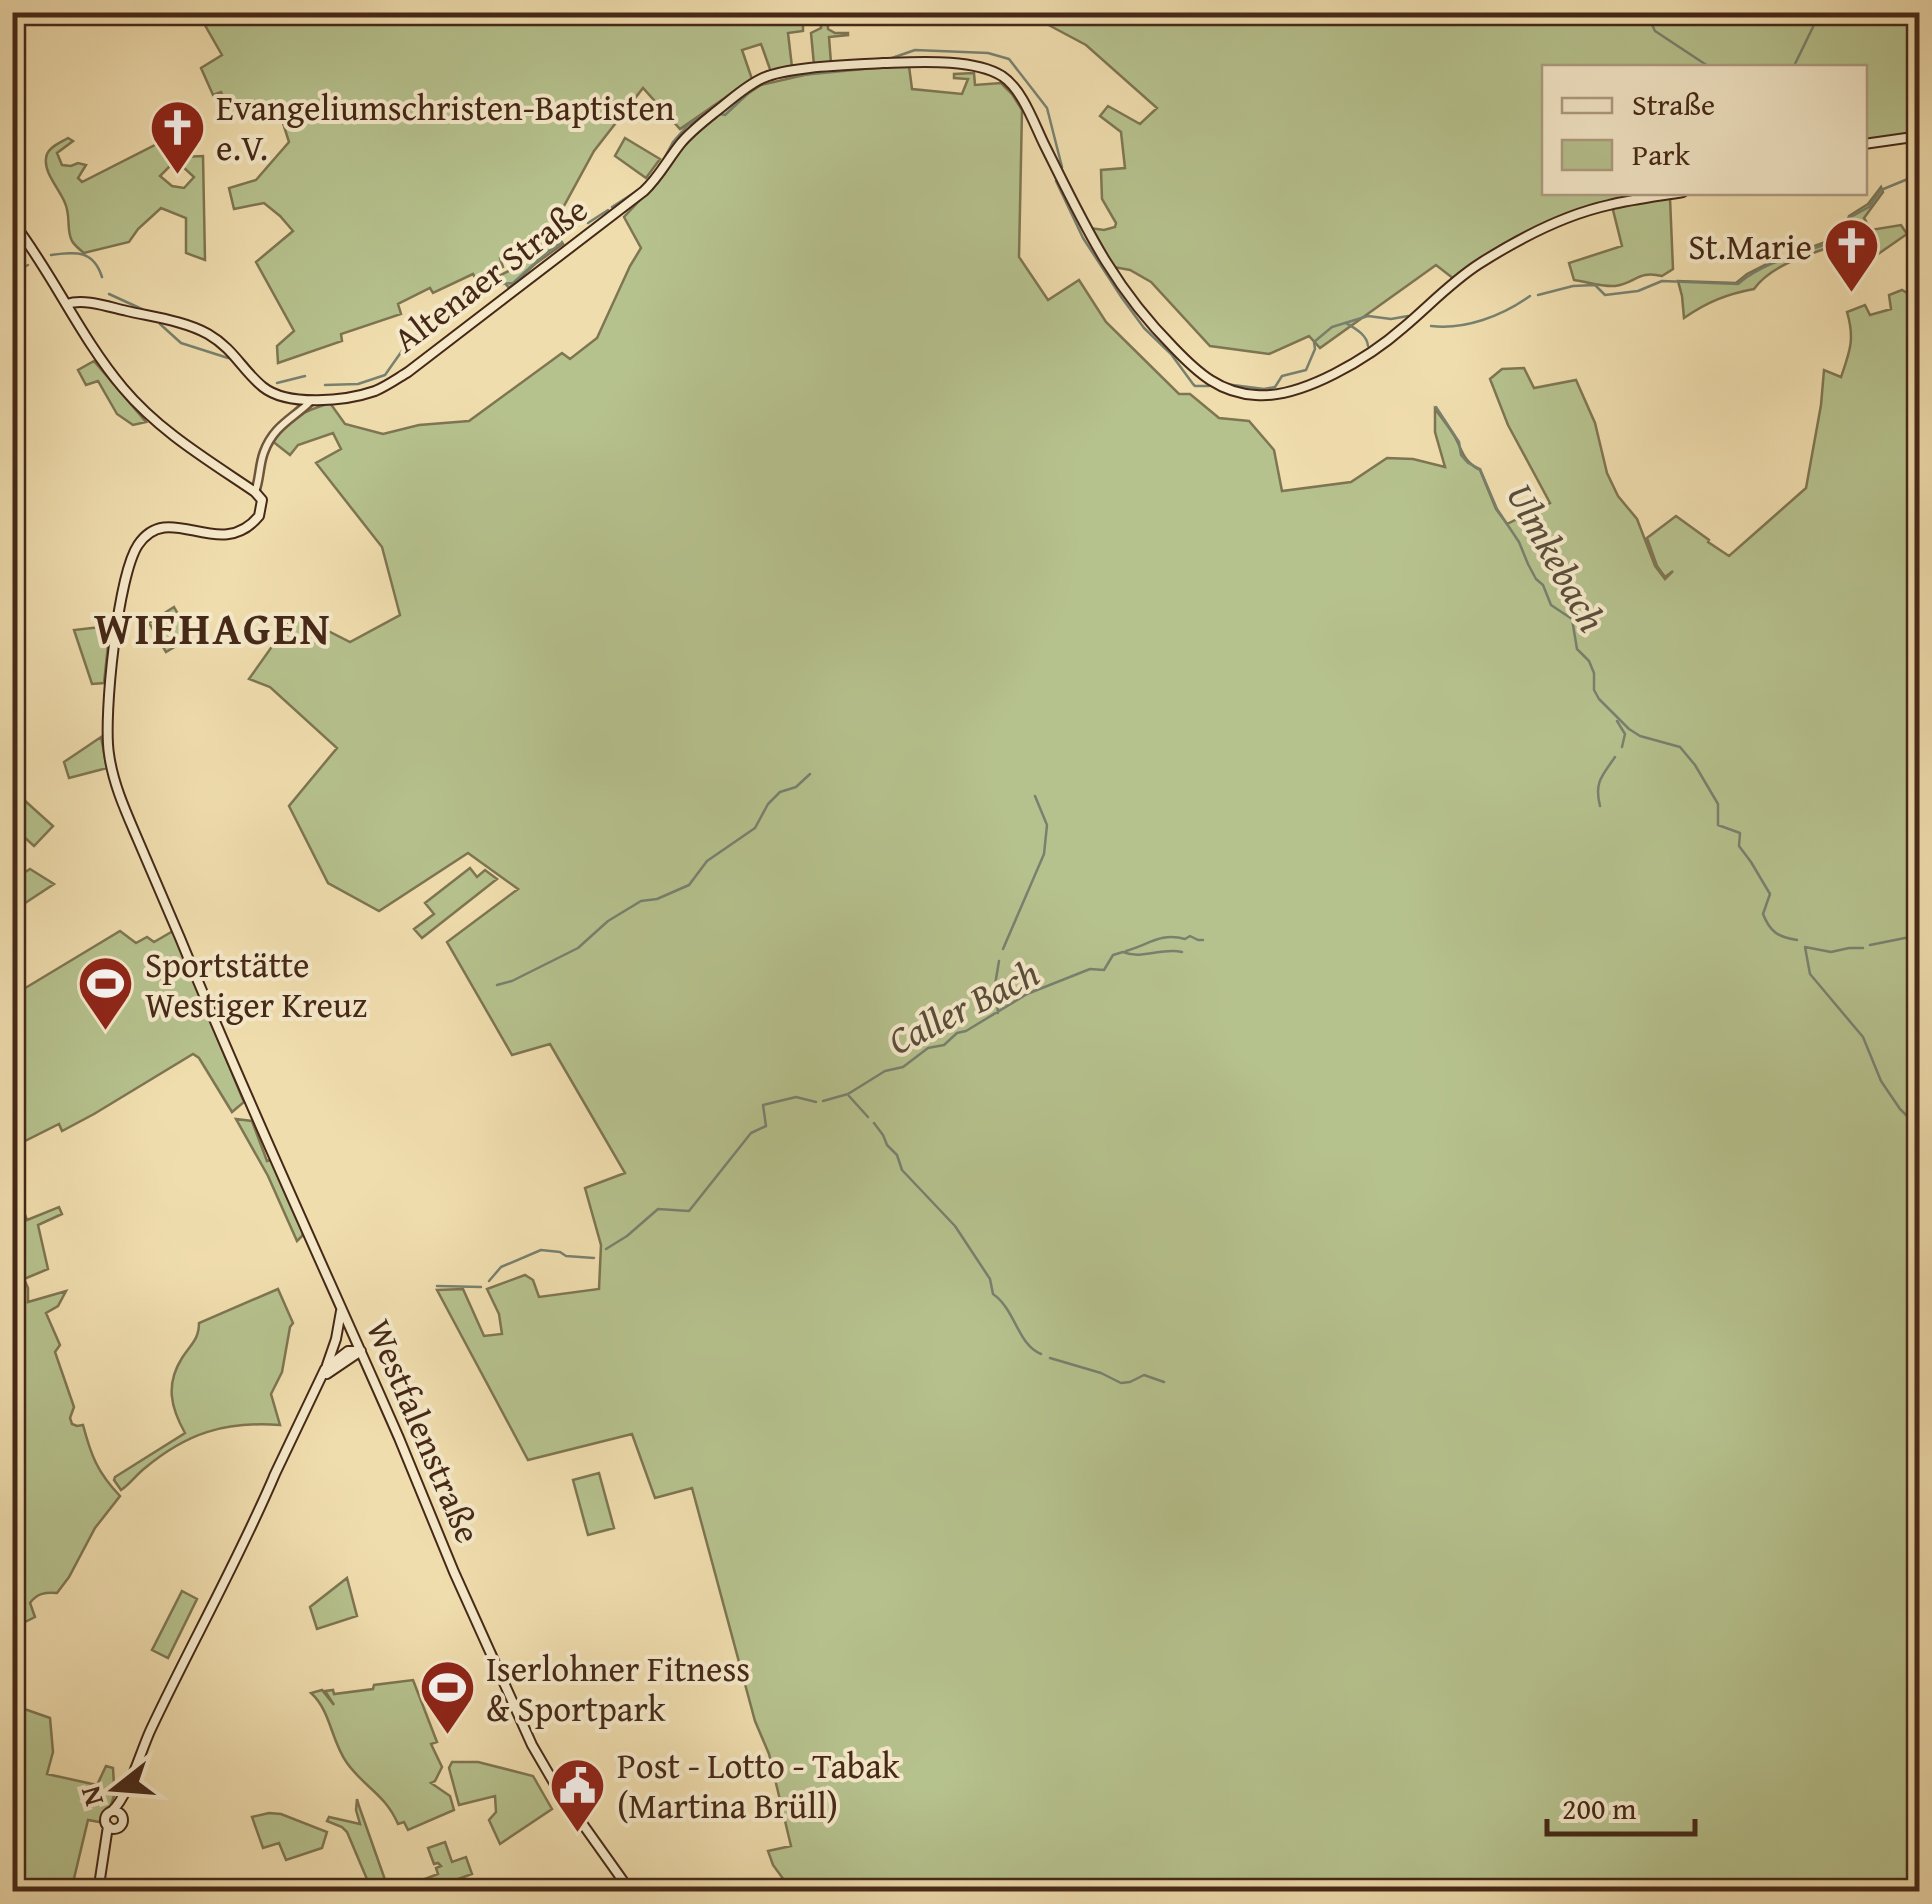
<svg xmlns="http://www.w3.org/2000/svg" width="1932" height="1904" font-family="'Gentium Book Plus',serif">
	<rect width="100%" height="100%" fill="#f0ddae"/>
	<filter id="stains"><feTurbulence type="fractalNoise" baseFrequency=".002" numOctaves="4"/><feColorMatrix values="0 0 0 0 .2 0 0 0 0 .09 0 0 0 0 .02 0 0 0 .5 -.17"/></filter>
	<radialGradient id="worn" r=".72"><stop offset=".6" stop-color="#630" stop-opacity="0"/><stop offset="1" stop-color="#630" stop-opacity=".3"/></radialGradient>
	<path fill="#b6c28e" stroke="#7e7552" stroke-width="2.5" d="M845,12L828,18V29L835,33H848V35L829,37L831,63L814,65L811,33L821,28V22L809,19V24L803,25V31L788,33L792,67L771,72L761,44L742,50L752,79L680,129L643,88L594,151L552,228L563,244L535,264L509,288L499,276L522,264L537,249L530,238L500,258L503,267L477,281L473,274L433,293L430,288L398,304L401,314L341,334L342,341L278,363L277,346L294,331L256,262L293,231L280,216L264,203L234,209L229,188L256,180L289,142L277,104L233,115L221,92L213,95L201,68L222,55L198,13Z
		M1026,13H1919V133L1865,142L1864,68H1544V192L1669,193L1553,221L1454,279L1436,265L1320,348L1309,336L1269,354L1210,346L1151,282L1130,270L1108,266L1090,228L1104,230L1115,227L1116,223L1102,199L1101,170L1125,168L1121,132L1100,116L1108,106L1140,124L1157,108L1086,45Z
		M909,66L912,89L962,94L968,79L954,78V74L974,73L975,85L1001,83L1012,94L1022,110L1019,257L1048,300L1079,280L1106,322L1179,394H1190L1219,418L1249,421L1274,450L1282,491L1351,482L1387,458L1413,459L1445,467L1435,432V409C1442,418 1449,427 1455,437C1463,452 1463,461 1480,470L1496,509L1507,524L1550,503L1508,425L1490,379L1502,369L1524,368L1534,388L1576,380L1595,423L1607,473L1618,496L1637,519L1655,566L1665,579L1673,571L1665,577L1657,566L1647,538L1676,516L1709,540L1708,542L1729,556L1806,488L1821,405L1824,370L1841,377C1850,351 1855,339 1847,312L1865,305L1870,315L1891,309L1889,295L1902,290L1907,293L1919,265V1891L873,1892L871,1889L868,1892L792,1891L773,1865L768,1851L791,1846L769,1754L755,1721L692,1488L655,1498L632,1434L528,1460L437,1290L463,1289L484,1336L502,1334L499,1314L487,1289L525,1275L533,1280L539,1297L599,1289L601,1245L585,1188L625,1173L550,1044L512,1055L447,942L518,889L468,853L379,911L328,883L289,806L337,748L270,687L249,679L295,614L350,642L400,615L382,547L316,463L341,449L333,433L298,445L290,455L271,440C290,417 302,412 330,403L345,424L383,434L419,425L469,421L562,353L570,359L597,338L630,266L641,248L624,217L656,183L675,154L714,116L761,85L813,73L865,67Z
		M68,138L73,141L57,153L62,165L71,166L78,163L86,165L78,178L82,182L159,143L181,138V155L160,176L172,186L184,188L194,177L183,167L182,157L203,156L205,260L186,253V218L161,208L138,229L129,242L84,253C79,249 75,246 72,241C66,230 71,216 65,203C60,190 44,173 46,159C46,148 60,143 68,138Z
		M625,138L660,159L646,178L615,156Z
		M1881,187L1883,192L1864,218L1871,230L1901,225L1907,234L1868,261L1859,249L1848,241C1818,252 1773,262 1754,289C1727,294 1707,302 1684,318L1682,296L1678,281L1736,283L1747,274L1771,262L1839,237L1844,232L1849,216L1868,204Z
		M1670,198L1673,269L1662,276C1638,270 1636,283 1615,286C1602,287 1588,282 1574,280L1569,263L1622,246L1612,206Z
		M94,361L146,422L133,425L117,414L98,381L86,385L78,370Z
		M174,607L191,637L166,652L149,623Z
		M110,626L104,683L92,684L74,630Z
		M101,737L107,768L69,778L64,762Z
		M13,790L53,826L34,846L13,827Z
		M470,868L477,877L485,870L497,879L422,938L414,929L434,914L425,903Z
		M30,869L54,884L13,911V880Z
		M120,931L136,943L147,937L154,942L173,931L244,1102L232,1112L199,1058L193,1054L94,1114L62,1131L59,1124L13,1147L12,979L22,990Z
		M236,1119L252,1121L267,1161L272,1160L304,1231L302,1236L297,1241L268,1176Z
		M13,1184L27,1220L59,1207L62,1214L38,1225L48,1269L24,1279L28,1288V1302L66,1291L58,1306L46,1313L60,1345L55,1352L74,1407L70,1418L72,1424L77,1426L83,1425C91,1455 97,1472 120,1496L95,1528L69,1577L57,1593C46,1592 37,1593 30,1603L35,1617L13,1628Z
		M278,1289L293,1323L290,1327L282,1372L271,1394L280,1425C225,1421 187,1433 145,1468C136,1475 130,1484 121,1490L114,1480L115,1477L185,1433C171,1408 165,1385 182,1358C190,1345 199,1340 199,1323Z
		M599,1473L614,1528L588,1535L573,1480Z
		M347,1578L357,1616L317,1629L310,1607Z
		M182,1591L197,1599L168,1658L152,1650Z
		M413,1680L437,1742L431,1744L442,1767L435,1781L431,1783L450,1796L454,1810L408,1830L404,1822L398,1824C385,1794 364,1787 347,1763C331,1741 331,1711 311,1693L322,1690L334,1705L325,1691L333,1690L334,1694L373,1689L374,1685Z
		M13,1705L50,1718L53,1752L47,1774L97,1785L106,1766L113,1768L114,1785L117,1787L105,1823L88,1820L71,1891L13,1892Z
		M452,1762H478L533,1776L552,1809L500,1844L489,1820L496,1812L495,1796L459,1805L449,1768Z
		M357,1799L359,1806L389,1891H372L347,1832L342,1827L327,1821L329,1817L360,1824L356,1810Z
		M269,1813L281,1814L327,1832L322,1848L286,1860L279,1843L263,1848L252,1817Z
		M445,1842L452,1862L466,1857L472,1874L425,1891L422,1880L438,1874L436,1868L441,1866L438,1863L434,1864L428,1848Z"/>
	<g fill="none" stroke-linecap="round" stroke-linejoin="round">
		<path stroke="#78816f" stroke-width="2.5" d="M1646,12L1655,31L1711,68
			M892,58L915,50L988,53L1009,59L1047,108L1062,167
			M1793,68L1813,27L1814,12
			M720,114L725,115L755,87L772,78L884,67
			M1056,181L1083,238L1122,298L1144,328L1171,354L1193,384L1195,386H1209
			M612,207L640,189L660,166L673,142L687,126L710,110
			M588,223L608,210
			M51,255C75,252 93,249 102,277
			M12,268H22L28,265
			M109,294L144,310
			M1538,295L1573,286L1595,285L1605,295L1638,291L1662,281L1738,284C1763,262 1803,253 1835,241L1844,235L1849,218L1869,207L1881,190L1920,174
			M467,301L492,285L513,283L546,253L562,242
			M1346,323C1356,329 1367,335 1368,346
			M160,324L181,343L228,358
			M1431,326C1465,330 1502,316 1530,296
			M277,383L305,376
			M1225,384L1264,389L1275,387L1282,376L1306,370L1315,349L1314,342L1332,327L1345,323L1368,316L1391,319L1408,316
			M325,385L358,384L385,375L404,348L426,324L462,305
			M1436,407L1459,442L1461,455L1468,463L1480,469L1497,509L1519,542L1528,564L1536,579L1543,585L1551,605L1572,619L1577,649L1589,661L1594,673V690L1599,699L1629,729L1640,736L1680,747L1695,765L1718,804V825L1740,833L1739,846L1751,862L1770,894L1763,914C1770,932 1778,937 1797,940
			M1617,721L1625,734L1622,747
			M1600,806C1594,782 1602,776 1615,757
			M1870,945L1920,935
			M1863,948H1849L1831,952L1805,947L1810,974L1863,1037L1881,1081L1900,1109L1909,1118L1908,1124L1920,1132
			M1003,949L1044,854L1047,825L1035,796
			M1126,951C1148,945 1161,932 1185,939L1190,936L1198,940H1203
			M497,985L512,981L578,948L608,921L641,901L657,899L689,885L707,861L755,828L768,804L780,792L796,787L810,774
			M998,1013L995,985L999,961
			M849,1096L868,1117
			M823,1101L848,1094L885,1071L903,1067L928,1048L944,1045L957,1033L966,1031L1027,994L1090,969L1104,970L1113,955L1123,952C1142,960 1162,947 1182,952
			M874,1123L883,1135L887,1145L897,1155L902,1170L955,1226L990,1279L993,1294C1016,1310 1017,1344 1041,1354
			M606,1249L627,1236L658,1209L689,1211L751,1133L766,1126L763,1105L796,1097L816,1102
			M489,1281L501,1267L541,1250L560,1252L566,1256L594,1258
			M437,1286L481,1287
			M1050,1358L1101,1373L1121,1383L1130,1382L1144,1375L1164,1382"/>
		<defs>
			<path id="tertiary" d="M255,492C260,479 259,465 264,452C274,425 293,419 312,400"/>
			<path id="secondary" d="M1864,144L1920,136
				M12,221C53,274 80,337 123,388C159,431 208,460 255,492L262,500L259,516C219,564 169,498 138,545C118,575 103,716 109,754C113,784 126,812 138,840C152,872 166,905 180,938C249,1106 326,1272 399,1438L454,1572L532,1745L557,1788L631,1892
				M67,304C84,298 109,307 127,311C153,317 185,321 208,334C234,349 242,370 263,387C288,407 346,401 375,391C387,386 398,378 408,372L644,191C659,177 668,159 681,143C690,132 703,122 714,113C730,101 745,86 763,78C789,66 853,65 883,63C916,62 973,58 1002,76C1023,90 1034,124 1045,146C1084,224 1111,285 1174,348C1198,373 1220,393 1256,395C1302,399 1370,357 1404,327C1429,306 1451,282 1479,264C1518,239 1564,215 1609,205C1633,199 1659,196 1683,192
				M327,1365L336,1339L341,1311
				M327,1374L361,1351
				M274,1476L325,1369L348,1351H361
				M112,1811C128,1797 141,1750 151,1729C191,1644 238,1561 275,1474
				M105 1820a9 9 0 1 1 18 0a9 9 0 1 1-18 0Z
				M98,1892L108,1826"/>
		</defs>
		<use href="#tertiary" stroke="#70553d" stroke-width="11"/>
		<use href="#secondary" stroke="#452817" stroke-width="12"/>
		<use href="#tertiary" stroke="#f5e9ca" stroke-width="6"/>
		<use href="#secondary" stroke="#f5e9ca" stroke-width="8"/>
	</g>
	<defs>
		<symbol id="church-pin" viewBox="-11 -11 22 30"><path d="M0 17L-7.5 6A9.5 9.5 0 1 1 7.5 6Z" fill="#8f2418" stroke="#f5e9ca"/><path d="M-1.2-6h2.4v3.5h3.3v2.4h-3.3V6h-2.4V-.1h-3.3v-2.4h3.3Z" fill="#fff"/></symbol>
		<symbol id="stadium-pin" viewBox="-11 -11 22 30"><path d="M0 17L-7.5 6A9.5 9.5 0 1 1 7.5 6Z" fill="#8f2418" stroke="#f5e9ca"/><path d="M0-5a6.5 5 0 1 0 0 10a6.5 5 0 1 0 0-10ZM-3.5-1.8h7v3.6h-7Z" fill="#fff"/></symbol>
		<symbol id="civic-pin" viewBox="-11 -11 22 30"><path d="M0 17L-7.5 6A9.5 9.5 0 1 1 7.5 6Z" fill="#8f2418" stroke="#f5e9ca"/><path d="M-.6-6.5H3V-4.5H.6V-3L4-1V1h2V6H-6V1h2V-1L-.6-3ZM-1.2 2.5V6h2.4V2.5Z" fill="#fff"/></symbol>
	</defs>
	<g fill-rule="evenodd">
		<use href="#church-pin" x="146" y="96" width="63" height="86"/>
		<use href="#church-pin" x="1820" y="214" width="63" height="86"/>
		<use href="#stadium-pin" x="74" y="952" width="63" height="86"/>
		<use href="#stadium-pin" x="416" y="1656" width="63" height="86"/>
		<use href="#civic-pin" x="546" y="1754" width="63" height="86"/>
	</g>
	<g text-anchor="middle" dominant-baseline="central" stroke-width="8" stroke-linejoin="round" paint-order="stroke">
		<g font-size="35" fill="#452817" stroke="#f5e9ca" text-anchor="start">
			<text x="216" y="107">Evangeliumschristen-Baptisten<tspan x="216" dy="40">e.V.</tspan></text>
			<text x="1812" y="246" text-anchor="end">St.Marie</text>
			<text x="145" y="964">Sportstätte<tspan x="145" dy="40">Westiger Kreuz</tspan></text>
			<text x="486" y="1668">Iserlohner Fitness<tspan x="486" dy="40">&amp; Sportpark</tspan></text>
			<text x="617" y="1765">Post - Lotto - Tabak<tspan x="617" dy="40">(Martina Brüll)</tspan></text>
		</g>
		<g font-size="35" fill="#452817" stroke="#f5e9ca">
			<text transform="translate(490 274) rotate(-37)">Altenaer Straße</text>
			<text transform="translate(424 1431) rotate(67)">Westfalenstraße</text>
		</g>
		<g font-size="38" font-style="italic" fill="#5a4d3c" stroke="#f5e9ca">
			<text transform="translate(1557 557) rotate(61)">Ulmkebach</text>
			<text transform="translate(963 1006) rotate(-27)">Caller Bach</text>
		</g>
		<g font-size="45" font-weight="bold" letter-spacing="2.5" fill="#452817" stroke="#f5e9ca">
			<text x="213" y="627">WIEHAGEN</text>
		</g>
	</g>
	<rect width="1932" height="1904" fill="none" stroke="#f0ddae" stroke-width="50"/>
	<rect x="15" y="15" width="1902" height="1874" fill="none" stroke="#452817" stroke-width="5"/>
	<rect x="25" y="25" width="1882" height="1854" fill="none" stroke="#452817" stroke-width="2.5"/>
	<rect x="1542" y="65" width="325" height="130" fill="#f5e9ca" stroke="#af9c82" stroke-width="2.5"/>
	<rect x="1562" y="98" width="50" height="15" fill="#f5e9ca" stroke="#af9c82" stroke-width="2.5"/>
	<text x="1632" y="115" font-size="30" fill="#452817">Straße</text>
	<rect x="1562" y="140" width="50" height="30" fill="#b6c28e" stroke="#af9c82" stroke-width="2.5"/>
	<text x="1632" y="165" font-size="30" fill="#452817">Park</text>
	<g transform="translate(115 1789) rotate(253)" stroke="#f5e9ca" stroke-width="8" paint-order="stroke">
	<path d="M0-8L18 38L0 25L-18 38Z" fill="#452817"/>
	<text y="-15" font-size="28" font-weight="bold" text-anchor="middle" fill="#452817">N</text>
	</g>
	<path d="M1547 1819v15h148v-15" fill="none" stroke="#452817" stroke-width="5"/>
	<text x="1562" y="1819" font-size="30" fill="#452817" stroke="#f5e9ca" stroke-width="8" paint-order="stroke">200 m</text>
	<rect width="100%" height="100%" filter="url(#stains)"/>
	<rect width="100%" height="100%" fill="url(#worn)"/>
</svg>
